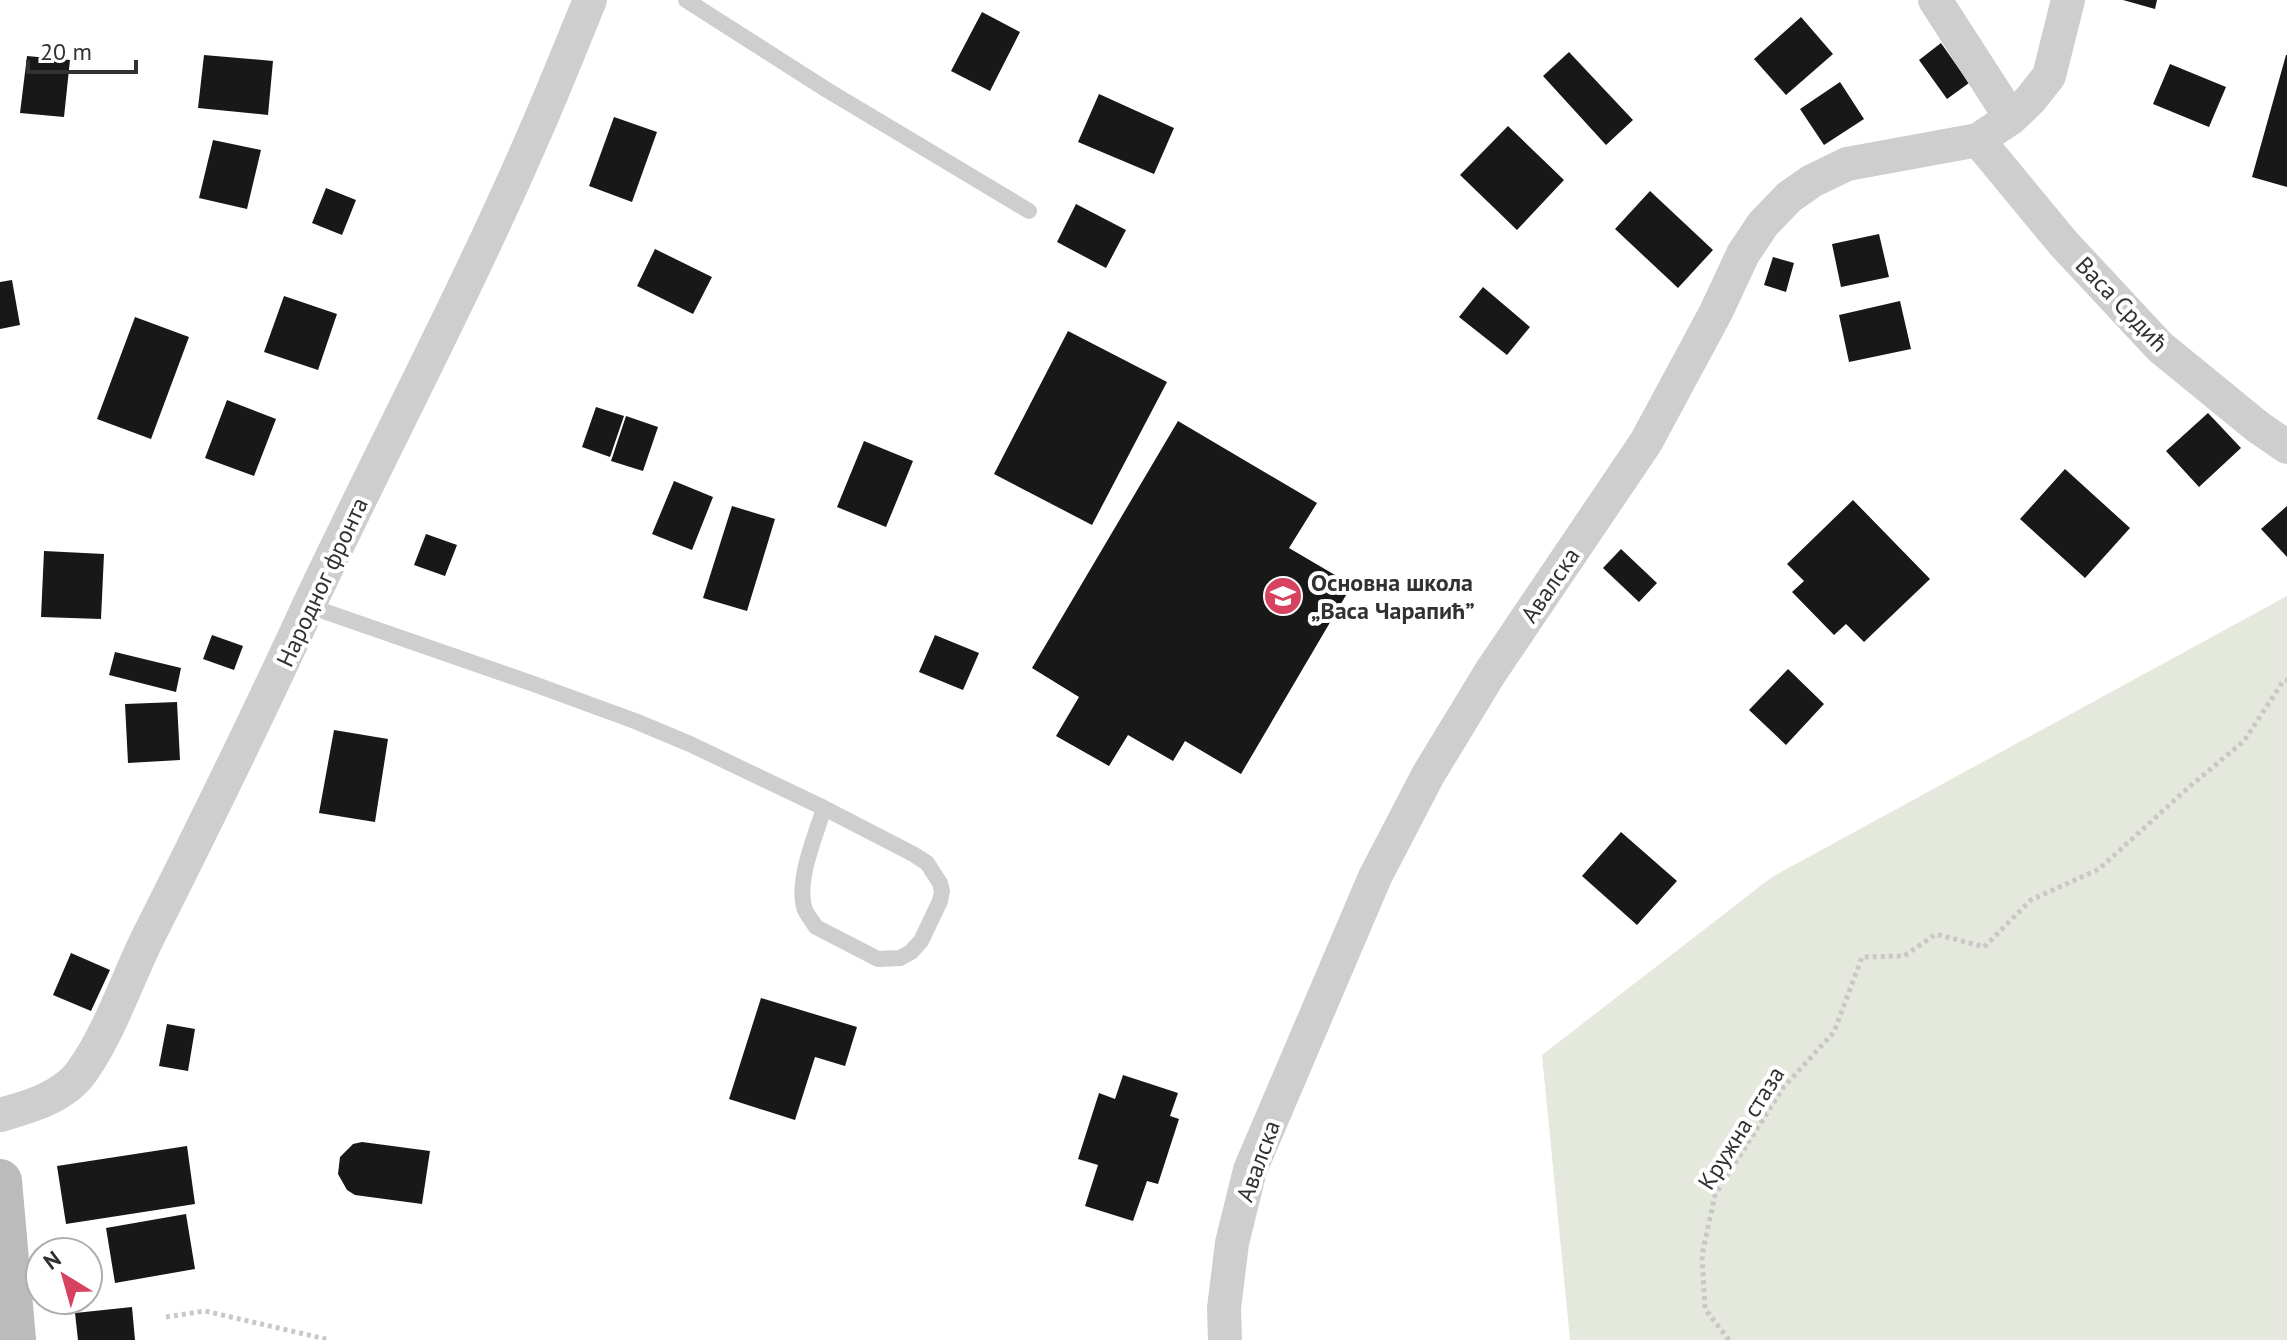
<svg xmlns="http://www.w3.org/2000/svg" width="2287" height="1340" font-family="'PT Sans',sans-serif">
	<rect width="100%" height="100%" fill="#fff"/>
	<path fill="#e5e9dd" d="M2287,596V1340H1570L1542,1055L1772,877Z"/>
	<path fill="#181818" d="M2123,0H2157L2155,9Z
		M982,12L1020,32L990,91L951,71Z
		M1801,17L1833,54L1786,95L1754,59Z
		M1941,43L1969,83L1947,99L1919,60Z
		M1569,52L1633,120L1606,145L1543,76Z
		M204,55L273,61L268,115L198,108Z
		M2286,55H2287V187L2252,177Z
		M27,56L70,60L64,117L20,113Z
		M2170,64L2226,87L2209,127L2153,104Z
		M1840,82L1864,119L1824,145L1800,109Z
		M1099,94L1174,128L1154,174L1078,142Z
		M614,117L657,132L632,202L589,186Z
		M1508,126L1564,180L1517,230L1460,175Z
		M213,140L261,150L247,209L199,198Z
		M326,188L356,200L342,235L312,223Z
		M1650,191L1713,250L1678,288L1615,229Z
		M1076,204L1126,230L1106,268L1057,242Z
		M1879,234L1889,277L1841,287L1832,244Z
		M655,249L712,277L693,314L637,286Z
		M1773,257L1794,263L1786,292L1764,285Z
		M12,280L20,325L0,329V282Z
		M1483,287L1530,327L1507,355L1459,317Z
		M284,296L337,314L318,370L264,352Z
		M1900,301L1911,349L1849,362L1839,315Z
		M135,317L189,337L151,439L97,419Z
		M1068,331L1167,382L1092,525L994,474Z
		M227,400L276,419L254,476L205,458Z
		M596,407L624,416L610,457L582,447Z
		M2208,413L2241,448L2199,487L2166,451Z
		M626,416L658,427L643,471L611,461Z
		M1178,421L1317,503L1289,548L1352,585L1241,774L1185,741L1173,761L1128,735L1109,766L1056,736L1079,697L1032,668Z
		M864,441L913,461L886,527L837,507Z
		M2065,469L2130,528L2085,578L2020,519Z
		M674,481L713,497L692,550L652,534Z
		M1853,500L1930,579L1864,642L1846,624L1834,635L1792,592L1804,581L1787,564Z
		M732,506L775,519L747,611L703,598Z
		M2287,506V557L2261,529Z
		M426,534L457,545L445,576L414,565Z
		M1621,549L1657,583L1639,602L1603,568Z
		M44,551L104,554L101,619L41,617Z
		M212,635L243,646L234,670L203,659Z
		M935,635L979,653L963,690L919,672Z
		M115,652L181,668L176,692L109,675Z
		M1788,669L1824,704L1786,745L1749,710Z
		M177,702L180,760L128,763L125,704Z
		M334,730L388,739L375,822L319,813Z
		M1621,832L1677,881L1637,925L1582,876Z
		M71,953L110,970L91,1011L53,995Z
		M761,998L857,1027L845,1066L815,1057L795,1120L729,1099Z
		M167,1024L195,1029L188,1071L159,1066Z
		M1123,1075L1178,1093L1170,1116L1179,1119L1158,1184L1147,1181L1133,1221L1085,1206L1098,1165L1078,1159L1099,1093L1115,1099Z
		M362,1142L430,1151L422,1204L355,1195L347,1190L338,1174L340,1157L353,1144Z
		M187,1146L195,1204L66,1224L57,1166Z
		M186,1214L195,1269L115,1283L106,1228Z
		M132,1307L135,1340H78L75,1313Z"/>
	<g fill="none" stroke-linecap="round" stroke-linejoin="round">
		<path stroke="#c8c8c8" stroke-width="5" stroke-dasharray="4 4" stroke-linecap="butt" d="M166,1317L205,1311L330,1340
			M1729,1340L1705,1309L1702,1255L1715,1195L1783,1088L1834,1032L1862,957L1904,956L1936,934L1984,947L2031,900L2099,869L2188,788L2244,741L2284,680H2287"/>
		<path stroke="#cecece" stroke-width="16" d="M686,0L827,90L1029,211
			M309,606L531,683L635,721L690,744L824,808L913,854L927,863L940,883L942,891L940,901L921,941L911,952L900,958L878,959L816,927C812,921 808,916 805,910C795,882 816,835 824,808"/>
		<path stroke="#cecece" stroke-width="34" d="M1935,0L2011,118
			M1978,140L2064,244L2160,347L2258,427L2287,447
			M0,1115C29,1107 65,1097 83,1070C110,1031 127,980 148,937C203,828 257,718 308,607C382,450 464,296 533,137C553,92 571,46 590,0
			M1225,1340L1224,1308L1232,1243L1250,1170L1375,877L1428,775L1490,673L1646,442L1716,312L1743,254L1763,224L1789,197L1812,181L1847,164L1978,140L2011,118L2030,100L2049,76L2068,0"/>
		<path stroke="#bbb" stroke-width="44" d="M0,1181L14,1340"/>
	</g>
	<defs>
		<symbol id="school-disc" viewBox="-11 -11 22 22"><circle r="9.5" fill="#d84261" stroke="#fff"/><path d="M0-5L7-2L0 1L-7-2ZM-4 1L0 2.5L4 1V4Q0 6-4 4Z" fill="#fff"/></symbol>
	</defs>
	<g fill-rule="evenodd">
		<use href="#school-disc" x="1261" y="574" width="44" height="44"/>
	</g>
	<g text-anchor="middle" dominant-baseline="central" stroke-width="8" stroke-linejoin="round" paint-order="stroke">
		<g font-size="24" fill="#313131" stroke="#fff">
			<text transform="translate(2122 304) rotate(46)">Васа Срдић</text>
			<text transform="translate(322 582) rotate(-65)">Народног фронта</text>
			<text transform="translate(1550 585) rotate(-56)">Авалска</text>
			<text transform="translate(1741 1128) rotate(-58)">Кружна стаза</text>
			<text transform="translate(1258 1161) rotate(-70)">Авалска</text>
		</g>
		<g font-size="24" font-weight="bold" fill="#313131" stroke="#fff" text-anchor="start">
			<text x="1311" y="582">Основна школа<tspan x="1311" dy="28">„Васа Чарапић”</tspan></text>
		</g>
	</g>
	<g transform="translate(64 1276) rotate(323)"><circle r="38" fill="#ffffff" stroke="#adadad" stroke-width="2"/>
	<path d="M0-6L14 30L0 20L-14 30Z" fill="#d84261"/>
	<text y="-12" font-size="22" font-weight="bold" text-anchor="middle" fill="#313131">N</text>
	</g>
	<path d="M28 60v12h108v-12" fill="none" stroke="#313131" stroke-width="4"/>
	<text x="40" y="60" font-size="24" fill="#313131" stroke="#ffffff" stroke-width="6" paint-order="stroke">20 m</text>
</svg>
